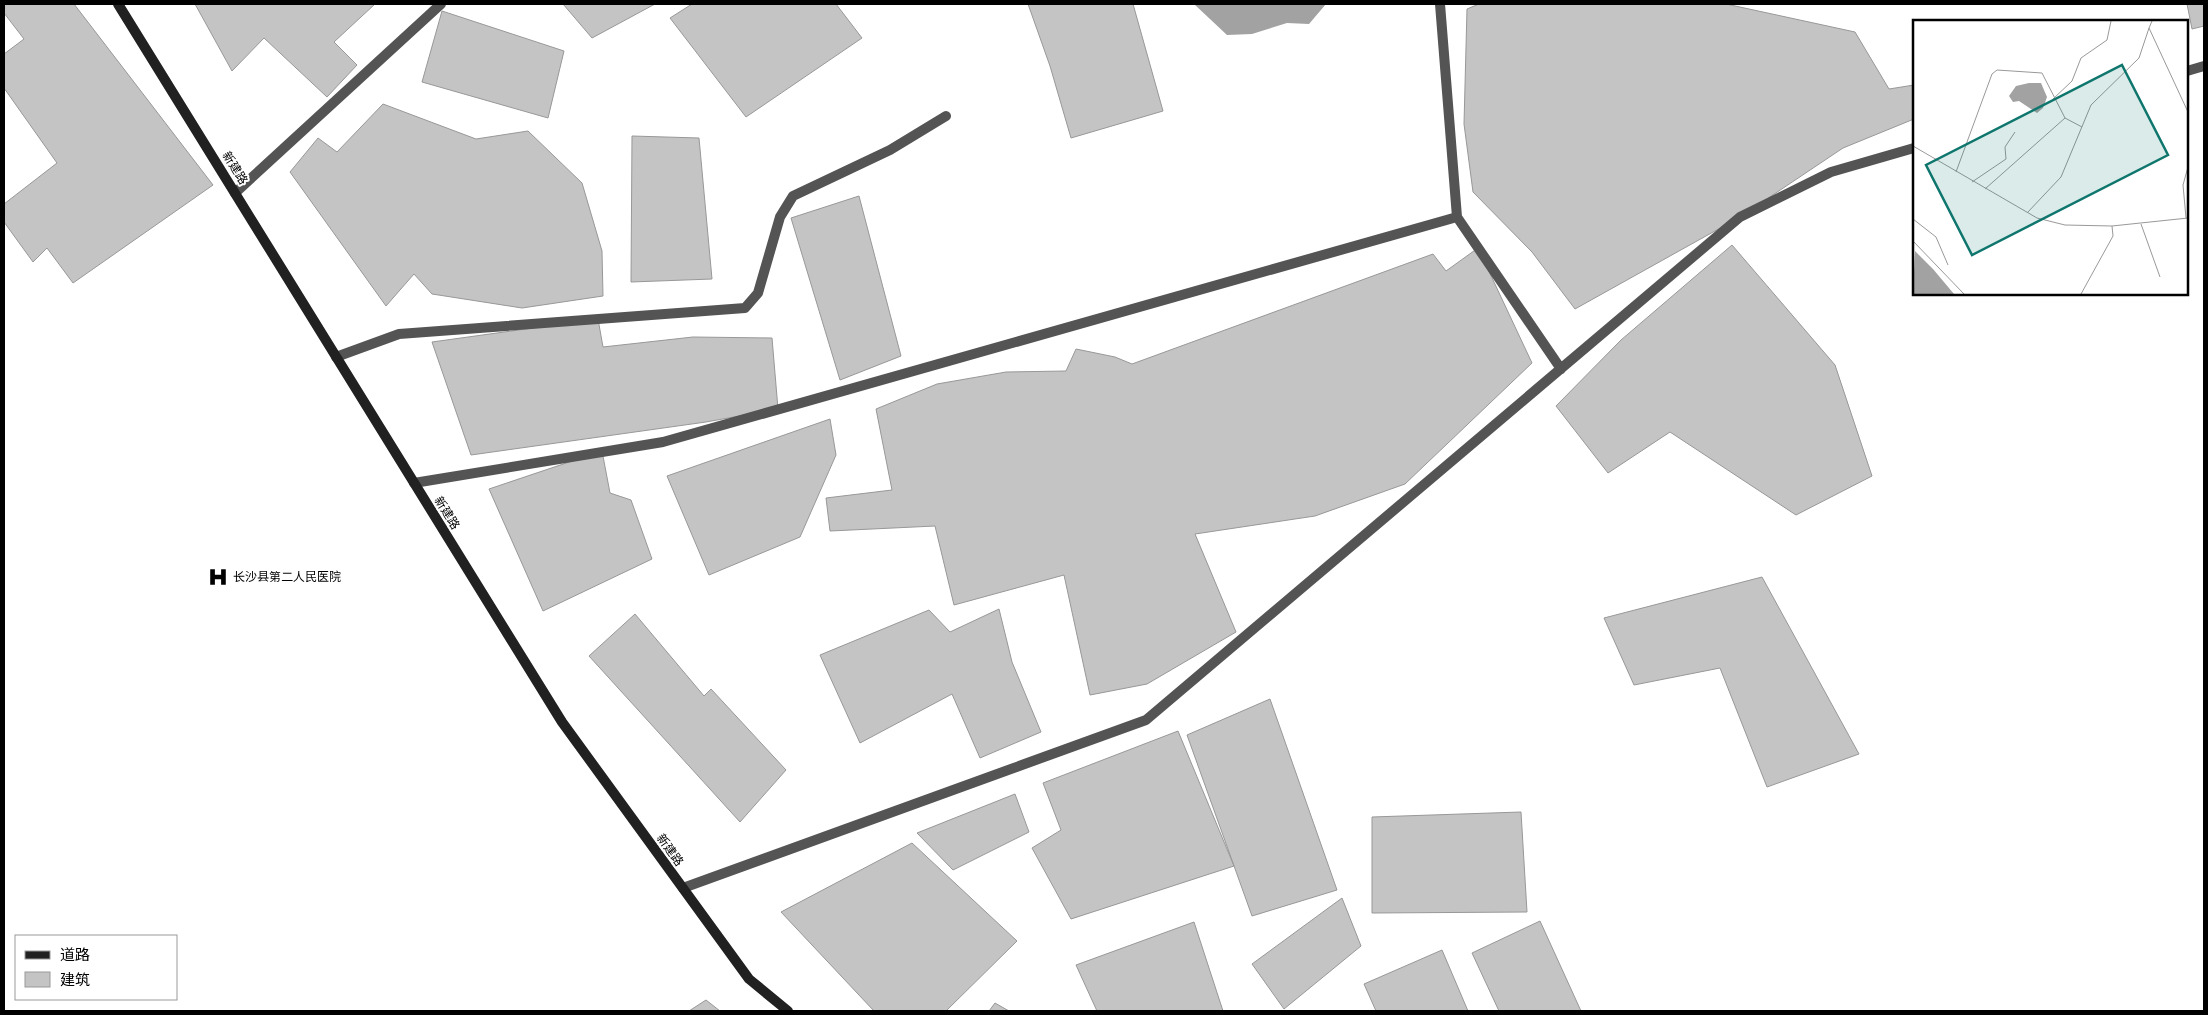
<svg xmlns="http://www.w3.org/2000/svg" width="2208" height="1015" font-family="'Public Sans','Noto Sans SC',sans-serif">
	<rect width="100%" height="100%" fill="#fff"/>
	<path fill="#a2a2a2" d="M1194,4H1326L1309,24L1287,23L1252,34L1227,35Z"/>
	<path fill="#c4c4c4" stroke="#989898" d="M4,4H74L213,185L73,283L47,248L33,262L4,222V204L57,163L4,88V54L24,39L4,13Z
		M195,4H375L334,42L357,65L327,97L264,38L232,71Z
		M563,4H655L592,38Z
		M692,4H836L862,38L746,117L670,18Z
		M1028,4H1133L1163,111L1071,138L1050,66Z
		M1479,4H1726L1855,32L1889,89L1914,85V119L1843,148L1740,217L1575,309L1532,252L1473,192L1464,124L1467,9Z
		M2187,4H2204V26L2192,29Z
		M442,11L564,51L548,118L422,82Z
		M383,104L476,139L528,131L582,183L602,251L603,296L522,308L432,294L414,274L386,306L290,172L318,138L337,152Z
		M632,136L699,138L712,279L631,282Z
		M859,196L901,356L840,380L791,218Z
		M1732,245L1835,365L1872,476L1796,515L1670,432L1608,473L1556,406L1621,340Z
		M1478,248L1532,363L1405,484L1315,516L1195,534L1236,632L1147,684L1090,695L1064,575L954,605L935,526L830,531L826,498L892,490L876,409L937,384L1006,372L1066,371L1076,349L1115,357L1132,364L1433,254L1446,271Z
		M598,319L603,347L693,337L772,338L778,409L706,422L471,455L432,342Z
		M830,419L836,455L800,537L709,575L667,476Z
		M602,451L610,493L631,500L652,559L543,611L489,489Z
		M1762,577L1859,754L1767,787L1720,668L1634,685L1604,618Z
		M999,609L1012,662L1041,732L980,758L952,694L860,743L820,655L929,610L950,632Z
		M635,614L704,696L711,689L786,770L740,822L589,656Z
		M1270,699L1337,890L1252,916L1187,735Z
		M1178,731L1234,866L1071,919L1032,848L1061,830L1043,783Z
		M1015,794L1029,832L953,870L917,833Z
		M1521,812L1527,912L1372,913V817Z
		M912,843L1017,941L946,1011H874L781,912Z
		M1342,898L1361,946L1284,1009L1252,964Z
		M1540,921L1581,1011H1499L1472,953Z
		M1194,922L1223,1011H1097L1076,965Z
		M1442,950L1468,1011H1376L1364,984Z
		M706,1000L720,1011H689Z
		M995,1003L1009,1011H989Z"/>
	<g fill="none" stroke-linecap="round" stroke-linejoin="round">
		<path stroke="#545454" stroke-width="10" d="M1440,4L1457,217L1561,369
			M2187,71L2204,66
			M235,193L441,4
			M336,357L399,334L745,308L758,293L780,217L793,196L890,150L946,116
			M414,483L663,442L1457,217
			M683,888L1146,720L1740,217L1831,172L1914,148"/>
		<path stroke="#212121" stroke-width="10" d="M118,4L562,722L749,979L788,1011"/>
	</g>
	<defs>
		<symbol id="hospital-bare" viewBox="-9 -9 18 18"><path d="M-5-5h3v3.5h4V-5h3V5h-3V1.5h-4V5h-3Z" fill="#000" stroke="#fff" stroke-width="2.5" paint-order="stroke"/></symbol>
	</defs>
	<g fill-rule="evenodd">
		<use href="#hospital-bare" x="204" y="563" width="28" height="28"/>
	</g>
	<g text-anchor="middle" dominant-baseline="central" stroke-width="4" stroke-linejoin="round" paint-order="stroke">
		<g font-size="12" fill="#000" stroke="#fff">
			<text transform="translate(235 168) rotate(58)">新建路</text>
			<text transform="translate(447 513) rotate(58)">新建路</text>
			<text transform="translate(670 850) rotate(54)">新建路</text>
		</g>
		<g font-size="12" fill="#000" stroke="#fff" text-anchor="start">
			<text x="233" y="577">长沙县第二人民医院</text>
		</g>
	</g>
	<g transform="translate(1913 20)">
		<rect width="275" height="275" fill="#fff"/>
		<path d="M116,63H128L134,77L130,88L124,93L106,81L100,82L96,76L103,66ZM2,231L20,249L41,274H0Z" fill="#a2a2a2"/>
		<path fill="none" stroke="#999" stroke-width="1" d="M239,1L236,8L275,92M140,79L159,61L168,38L194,20L198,1M0,126L124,198L152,205L199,206L275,198M43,152L79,54L84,50L129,53L152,98L169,107M59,162L93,139L92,127L102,112M72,169L152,98M114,193L148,157L178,85L226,38L236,8M273,198L270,165L275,147M0,199L23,217L35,245M228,204L247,257M0,221L51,274M168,274L200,216L199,206"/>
		<path fill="#0f766e" fill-opacity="0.15" stroke="#0f766e" stroke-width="2.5" d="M209,45L255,135L59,235L13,145Z"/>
		<rect width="275" height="275" fill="none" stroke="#000" stroke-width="2.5"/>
	</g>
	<rect width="2208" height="1015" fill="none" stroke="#000000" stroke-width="10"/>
	<rect x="15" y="935" width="162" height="65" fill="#ffffff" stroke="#999999"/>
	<rect x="25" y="951" width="25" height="8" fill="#212121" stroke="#999999"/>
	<text x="60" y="960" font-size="15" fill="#000000">道路</text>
	<rect x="25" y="972" width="25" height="15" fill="#c4c4c4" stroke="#999999"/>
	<text x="60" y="985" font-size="15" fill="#000000">建筑</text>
</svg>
